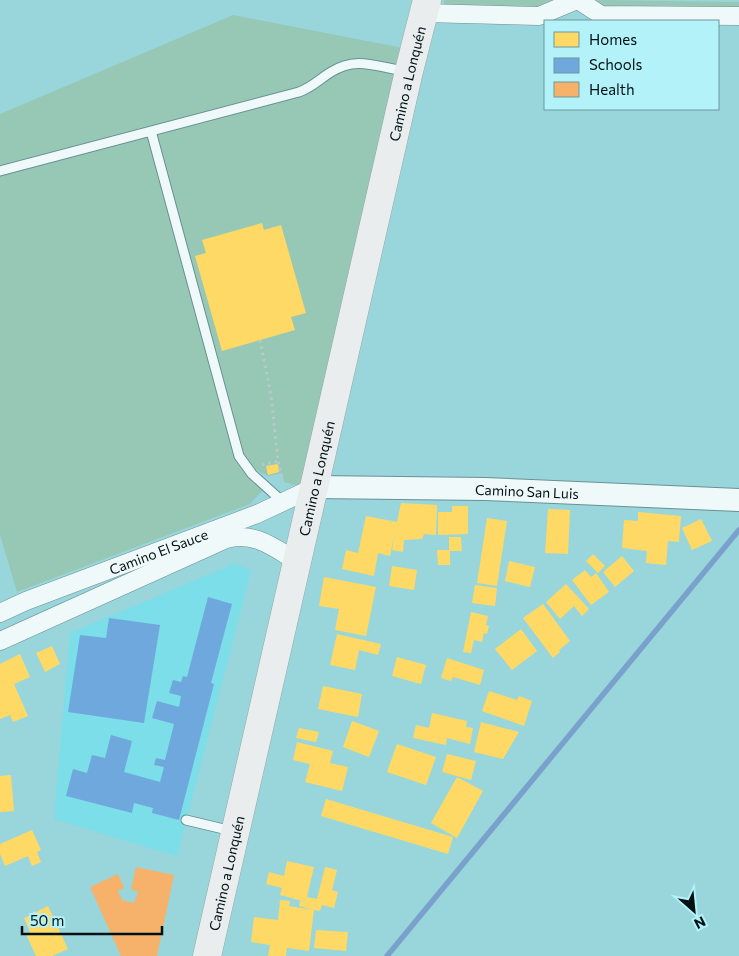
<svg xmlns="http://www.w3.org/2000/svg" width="739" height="956" font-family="Commissioner,sans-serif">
	<rect width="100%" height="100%" fill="#98d6dc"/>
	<path fill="#7bdee8" d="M234,564L251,570L177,856L54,819L70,633Z"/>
	<path fill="#97c8b6" d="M444,0H561L538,11L444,8Z
		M599,0L739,2V12L609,10L594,2Z
		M233,15L403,48L305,475L298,486L284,482L282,473L268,476L256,470L248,478L263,490L250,504L17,592L0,535V114Z"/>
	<path fill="#ffd966" d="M262,223L264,230L281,225L306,313L291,317L295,330L222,351L195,256L206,253L202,240Z
		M278,464L279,472L268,475L266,466Z
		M401,503L437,505L436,535L424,534L422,539L404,540L403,552L392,550L395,532L390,556L378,553L374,576L342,569L346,550L358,553L366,516L397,522Z
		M452,506H468V534L438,535V512H452Z
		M548,509L570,510L568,554L545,553Z
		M638,512L681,516L679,542L668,541L666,565L646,563L647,551L622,548L624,520L638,521Z
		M487,518L507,521L497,586L477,583Z
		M701,519L712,541L692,550L682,528Z
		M449,537H461L462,551H450V565H438L437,550H449Z
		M593,554L605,566L598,573L586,561Z
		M622,556L634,571L615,587L603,572Z
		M509,561L535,567L530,587L505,581Z
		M392,566L417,570L414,590L389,586Z
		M585,570L591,577L596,573L609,592L591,605L572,580Z
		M324,577L376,587L366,636L335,630L339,609L319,606Z
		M566,584L589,609L582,616L574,606L560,619L546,602Z
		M475,585L497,588L495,606L472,603Z
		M543,604L570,641L559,650L560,652L553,658L523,618Z
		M471,612L488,616L486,625L489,626L487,634L484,633L482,642L474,640L471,653L463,652Z
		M521,629L537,651L512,670L495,649Z
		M337,634L381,644L378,655L359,650L355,670L330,665Z
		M52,646L60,664L45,672L36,653Z
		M20,654L30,677L14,684L28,716L13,722L10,715L0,719V664Z
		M397,657L426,665L421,684L392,676Z
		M447,658L484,670L480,685L453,677L451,681L441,678Z
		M323,686L362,694L358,717L318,709Z
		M489,691L517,700L519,696L532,701L524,726L482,711Z
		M432,713L467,721L466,727L473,728L470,744L447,738L446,745L413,738L416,725L429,728Z
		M352,721L379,731L369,757L343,747Z
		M481,722L519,732L503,759L474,752Z
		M299,728L319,732L316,742L296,738Z
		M297,742L333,751L330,763L348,767L342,791L305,782L310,764L293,760Z
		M397,744L436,757L426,785L387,772Z
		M447,754L476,761L471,780L442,772Z
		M11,775L14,811L0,812V776Z
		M457,777L483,791L457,838L431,823Z
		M326,799L453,837L448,854L321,816Z
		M32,830L41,850L37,852L41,862L32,866L28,856L5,866L0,854V844Z
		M287,861L314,867L307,897L317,899L325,867L337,870L332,890L338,892L334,908L322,905L320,911L314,910L309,951L287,948L286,956H268L270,945L251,942L254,917L278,920L280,900L290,901L289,906L314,910L299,906L300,901L306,902L280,895L282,888L266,884L269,872L284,876Z
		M48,906L68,949L52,956H36L26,934L30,932L24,918Z
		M316,930L348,932L346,951L314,948Z"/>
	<path fill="#6fa8dc" d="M208,597L232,604L211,683L214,684L179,820L152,813L153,808L134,803L132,813L66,796L73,769L87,773L92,755L105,758L111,735L132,741L124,772L160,782L164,767L154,765L156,758L165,760L174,724L152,718L157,701L179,707L181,696L169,693L173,680L181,682L183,676L187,677Z
		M109,618L160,625L144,723L68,712L80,635L106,638Z"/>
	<path fill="#f6b26b" d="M136,867L174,875L157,956H121L90,887L118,874L124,888L118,891L122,900L134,903L138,892L131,889Z"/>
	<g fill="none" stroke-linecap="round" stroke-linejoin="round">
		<path stroke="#7aa0cc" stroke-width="5.5" d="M387,956L739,530"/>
		<defs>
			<path id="service" d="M151,131L239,456L252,474L283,502
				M0,171L299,92C314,86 318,80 331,72C358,55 378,68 406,71
				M186,820L232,831"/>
			<g id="minor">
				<path d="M578,0L601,15L739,16"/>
				<path d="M424,13L539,16L577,0"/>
				<path id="s1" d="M0,613L26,601L257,514L315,487"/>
				<path d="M0,641L226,539C255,531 274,548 298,562"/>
			</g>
			<g id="tertiary">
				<path id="s2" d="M315,487L485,489L739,500"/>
			</g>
			<g id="primary">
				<path id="s3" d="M207,956L409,71L427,0"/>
			</g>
		</defs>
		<use href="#service" stroke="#699094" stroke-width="11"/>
		<use href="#minor" stroke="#699094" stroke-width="19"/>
		<use href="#tertiary" stroke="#699094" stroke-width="24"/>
		<use href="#primary" stroke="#95a8aa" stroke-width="29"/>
		<path stroke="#b7c9cb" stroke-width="3" stroke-dasharray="2.5 4" stroke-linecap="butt" d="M260,340L271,395L278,461L283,482
			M262,465L278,461
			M147,595L150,600
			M162,932L173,934"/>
		<use href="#service" stroke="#f0f9fa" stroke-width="9"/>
		<use href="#minor" stroke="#f0f9fa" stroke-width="18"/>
		<use href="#tertiary" stroke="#f0f9fa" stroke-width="22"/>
		<use href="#primary" stroke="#e9eded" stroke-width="28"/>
	</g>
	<g text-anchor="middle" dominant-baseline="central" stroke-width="5" stroke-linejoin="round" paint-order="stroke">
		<g font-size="14" fill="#001114" stroke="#b4f2f9">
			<text stroke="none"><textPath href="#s3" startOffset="895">Camino a Lonquén</textPath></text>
			<text stroke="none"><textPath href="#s3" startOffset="490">Camino a Lonquén</textPath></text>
			<text stroke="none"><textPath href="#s2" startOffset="212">Camino San Luis</textPath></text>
			<text stroke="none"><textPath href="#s1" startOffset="170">Camino El Sauce</textPath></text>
			<text stroke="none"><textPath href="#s3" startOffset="85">Camino a Lonquén</textPath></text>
		</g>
	</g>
	<rect x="544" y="20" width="175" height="90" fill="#b4f2f9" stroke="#6c989d"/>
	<rect x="554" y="32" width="25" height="15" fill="#ffd966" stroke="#6c989d"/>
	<text x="589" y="45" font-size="15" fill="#001114">Homes</text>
	<rect x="554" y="58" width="25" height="15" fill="#6fa8dc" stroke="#6c989d"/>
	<text x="589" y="70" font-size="15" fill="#001114">Schools</text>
	<rect x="554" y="82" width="25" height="15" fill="#f6b26b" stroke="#6c989d"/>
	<text x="589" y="95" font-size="15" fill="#001114">Health</text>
	<g transform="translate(694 911) rotate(153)" stroke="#b4f2f9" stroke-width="4" paint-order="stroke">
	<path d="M0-4L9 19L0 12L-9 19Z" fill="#001114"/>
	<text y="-8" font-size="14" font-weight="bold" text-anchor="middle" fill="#001114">N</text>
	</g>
	<path d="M22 926v8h140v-8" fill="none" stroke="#001114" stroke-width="2.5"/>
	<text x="30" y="926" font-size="15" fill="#001114" stroke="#b4f2f9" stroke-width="4" paint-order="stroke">50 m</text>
</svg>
